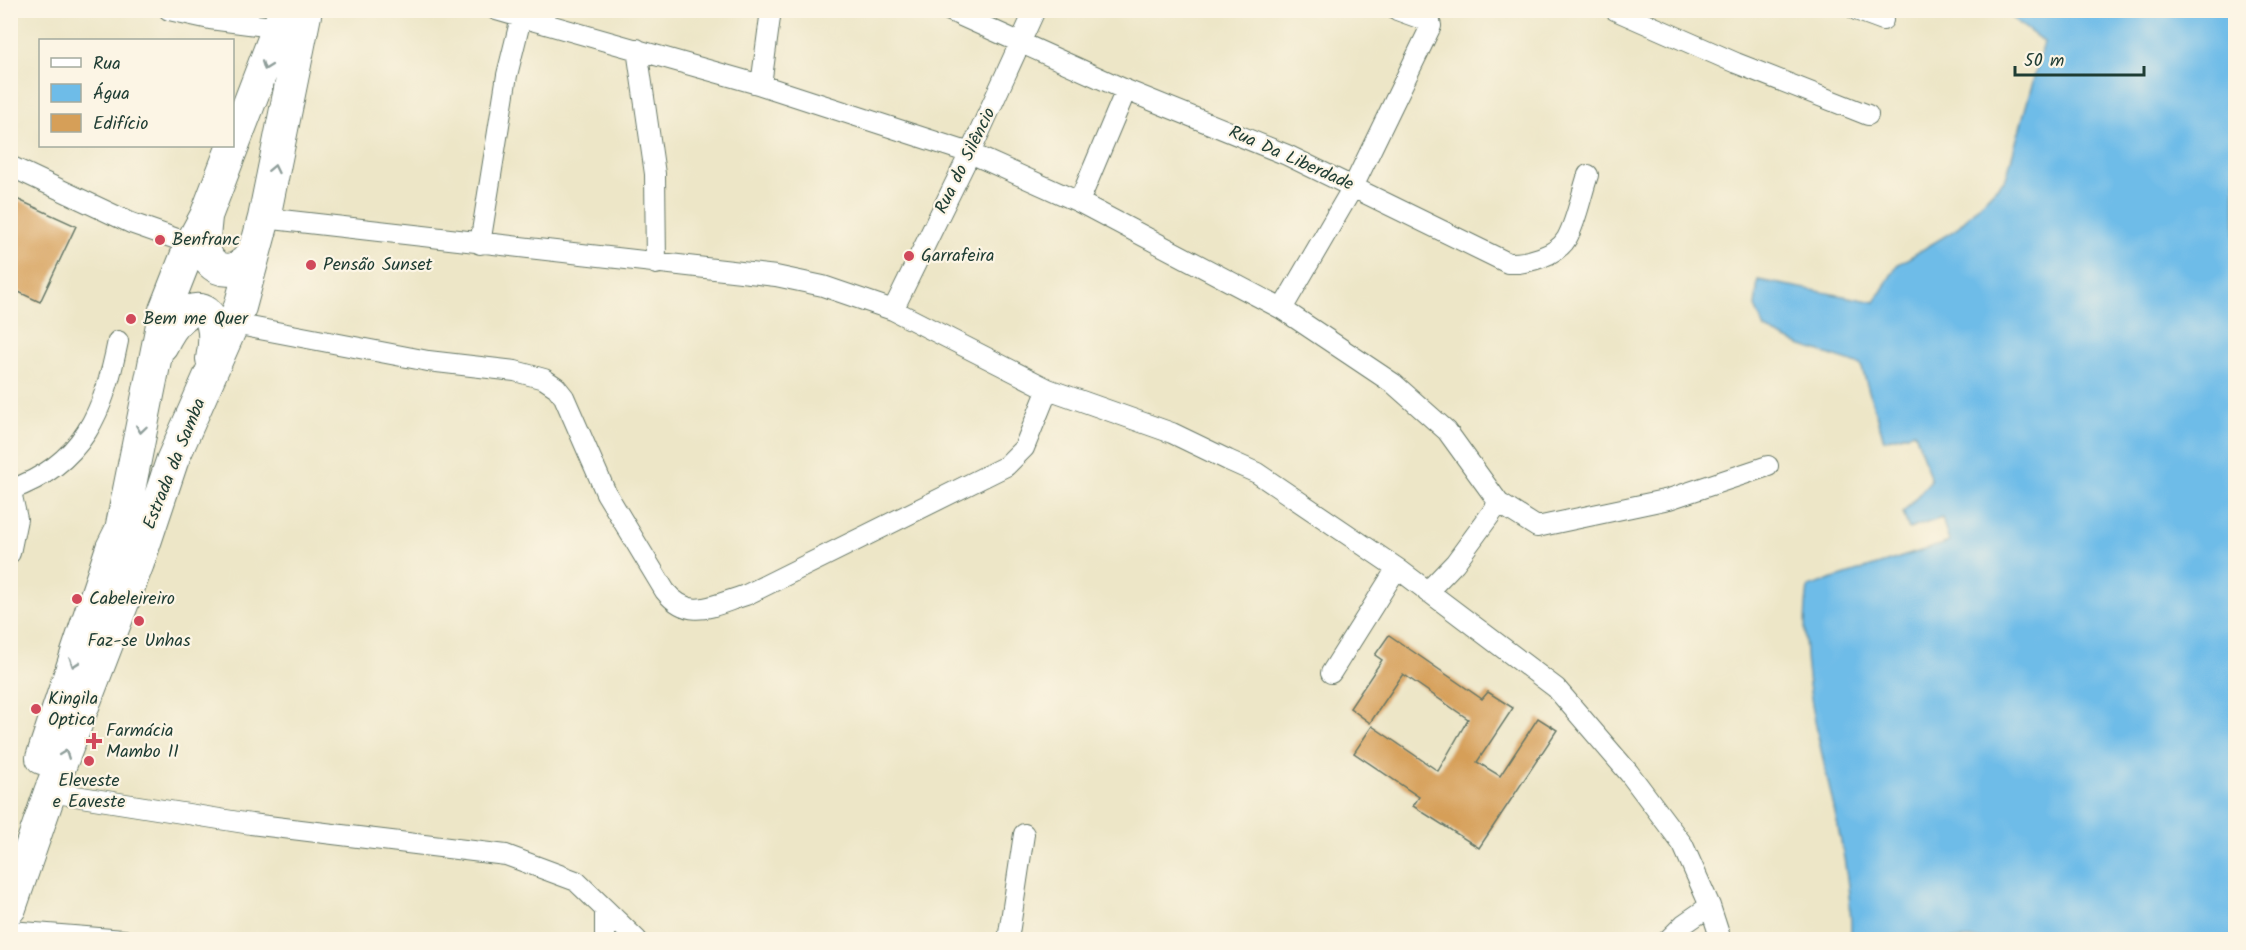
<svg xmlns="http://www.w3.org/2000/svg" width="2246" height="950" font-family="Kalam,sans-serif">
	<rect width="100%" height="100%" fill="#fcf5e5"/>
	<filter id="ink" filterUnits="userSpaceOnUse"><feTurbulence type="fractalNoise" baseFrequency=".0167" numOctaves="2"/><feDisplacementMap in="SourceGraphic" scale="12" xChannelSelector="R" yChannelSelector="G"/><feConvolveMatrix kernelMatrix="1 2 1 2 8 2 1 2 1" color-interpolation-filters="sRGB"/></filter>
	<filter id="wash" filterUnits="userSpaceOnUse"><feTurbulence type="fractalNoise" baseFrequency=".008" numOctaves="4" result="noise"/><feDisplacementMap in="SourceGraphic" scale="24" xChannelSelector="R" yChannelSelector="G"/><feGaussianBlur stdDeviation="1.35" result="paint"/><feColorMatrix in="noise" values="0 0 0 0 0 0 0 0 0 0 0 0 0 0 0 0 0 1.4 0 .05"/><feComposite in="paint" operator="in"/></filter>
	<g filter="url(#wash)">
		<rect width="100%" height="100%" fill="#ede6c7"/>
		<path fill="#6ebce8" stroke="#467c8e" stroke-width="1.5" d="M2015,11H2235V939H1851C1853,821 1791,706 1808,587L1949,542L1942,518L1909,529L1903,513L1931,480L1915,432L1884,440L1861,365L1799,345L1765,329L1755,307L1758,280L1875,302L1897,265L1955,230L2006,178L2044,42L2013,19Z"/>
		<g id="blocks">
			<path fill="#d69f58" d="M10,196L76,226L40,302L10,288Z
				M1389,635L1482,699L1488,692L1513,708L1477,762L1500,776L1538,718L1557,730L1479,848L1413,806L1419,797L1354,753L1372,726L1438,771L1468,719L1403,674L1370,723L1350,708L1382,660L1375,655Z"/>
		</g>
	</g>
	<g filter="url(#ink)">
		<use href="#blocks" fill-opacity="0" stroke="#677867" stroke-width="1.5"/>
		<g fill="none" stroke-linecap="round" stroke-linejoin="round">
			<defs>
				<path id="minor" d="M169,10L210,19L280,28
					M496,10L761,85L970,153L1079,202L1282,309L1394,384L1447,431L1499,503L1455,563L1427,592
					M948,10L1126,90L1287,155L1508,263C1526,264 1557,256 1567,238C1577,220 1581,195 1588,175
					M1615,10L1736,63L1868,115
					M1856,10L1883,20
					M637,49L655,174L656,264
					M761,85L771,10
					M10,166L131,223L191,244
					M1079,202L1126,90
					M264,218L776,276L823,286L893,310L1048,389L1172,433L1228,460L1257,473L1397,568L1556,688L1629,773L1683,845L1710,906L1721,940
					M480,244L507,75L523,10
					M1282,309L1353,187L1431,26L1430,22L1397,10
					M893,310L970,153L1035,10
					M234,324L428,361L515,371L544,379L556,387L564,397L606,493L665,591C690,622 713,605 746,595L1006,466L1024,448L1048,389
					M10,487L17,519L10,553
					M10,490C84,464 104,411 118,341
					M1499,503L1537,527L1669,499L1768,466
					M1331,673L1397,568
					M50,792L251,824L506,855L576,881L637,940
					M605,909V940
					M10,931L124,940
					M1008,940L1024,834
					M1668,940L1684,924L1710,906"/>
				<path id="primary" d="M206,217C205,228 203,240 205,250C208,267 227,276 241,265C250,260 253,251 257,242
					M162,345C185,294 224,298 212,359
					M42,758L112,548L121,530L165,310L191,244L206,216L285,10
					M10,908L50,792L138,563L172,461L240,307L264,218L306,10"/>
			</defs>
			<use href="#minor" stroke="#677867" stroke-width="22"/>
			<use href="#primary" stroke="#677867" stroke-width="34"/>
			<use href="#minor" stroke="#fff" stroke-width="20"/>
			<use href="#primary" stroke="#fff" stroke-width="32"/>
		</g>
		<defs><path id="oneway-chevron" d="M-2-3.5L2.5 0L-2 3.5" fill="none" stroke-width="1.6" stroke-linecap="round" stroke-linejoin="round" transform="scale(1.5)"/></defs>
		<g stroke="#8f9e9a">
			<use href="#oneway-chevron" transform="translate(266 66) rotate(110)"/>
			<use href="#oneway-chevron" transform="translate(274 169) rotate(-78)"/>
			<use href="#oneway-chevron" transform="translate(141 429) rotate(98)"/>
			<use href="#oneway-chevron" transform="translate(74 663) rotate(109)"/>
			<use href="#oneway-chevron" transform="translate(65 754) rotate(-69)"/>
		</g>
	</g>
	<g fill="#d1495b" stroke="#fcf5e5" stroke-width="2">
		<circle cx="160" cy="240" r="6"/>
		<circle cx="909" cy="256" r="6"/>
		<circle cx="311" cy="265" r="6"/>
		<circle cx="131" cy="319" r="6"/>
		<circle cx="77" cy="599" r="6"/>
		<circle cx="139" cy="621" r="6"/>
		<circle cx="36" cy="709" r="6"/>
		<path d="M91 732h6v6h6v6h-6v6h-6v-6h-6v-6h6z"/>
		<circle cx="89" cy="761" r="6"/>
	</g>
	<g text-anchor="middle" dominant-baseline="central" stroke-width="4.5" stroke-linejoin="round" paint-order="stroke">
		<g font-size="18" fill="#1f3d34" stroke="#fcf5e5">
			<text transform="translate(1291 159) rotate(24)">Rua Da Liberdade</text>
			<text transform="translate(966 161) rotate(-64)">Rua do Silêncio</text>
			<text transform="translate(175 464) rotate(-68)">Estrada da Samba</text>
		</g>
		<g font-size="18" fill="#1f3d34" stroke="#fcf5e5" text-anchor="start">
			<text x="172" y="240">Benfranc</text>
			<text x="921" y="256">Garrafeira</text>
			<text x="323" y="265">Pensão Sunset</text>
			<text x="143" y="319">Bem me Quer</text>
			<text x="89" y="599">Cabeleireiro</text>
			<text x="139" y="641" text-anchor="middle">Faz-se Unhas</text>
			<text x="48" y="699">Kingila<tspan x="48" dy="21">Optica</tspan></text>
			<text x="106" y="731">Farmácia<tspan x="106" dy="21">Mambo II</tspan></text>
			<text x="89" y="781" text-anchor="middle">Eleveste<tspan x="89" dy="21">e Eaveste</tspan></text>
		</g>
	</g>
	<rect width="2246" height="950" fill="none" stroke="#fcf5e5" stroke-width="36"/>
	<rect x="39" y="39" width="195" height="108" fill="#fcf5e5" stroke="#a4ab9e" stroke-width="1.5"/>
	<rect x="51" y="58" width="30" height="9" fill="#ffffff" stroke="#a4ab9e" stroke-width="1.5"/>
	<text x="93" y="69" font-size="18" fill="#1f3d34">Rua</text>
	<rect x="51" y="84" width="30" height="18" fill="#6ebce8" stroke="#a4ab9e" stroke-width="1.5"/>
	<text x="93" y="99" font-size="18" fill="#1f3d34">Água</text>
	<rect x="51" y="114" width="30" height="18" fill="#d69f58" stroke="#a4ab9e" stroke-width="1.5"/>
	<text x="93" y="129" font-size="18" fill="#1f3d34">Edifício</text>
	<path d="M2015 66v9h129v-9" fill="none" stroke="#1f3d34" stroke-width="3"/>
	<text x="2024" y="66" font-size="18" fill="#1f3d34" stroke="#fcf5e5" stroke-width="4.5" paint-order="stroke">50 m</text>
</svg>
